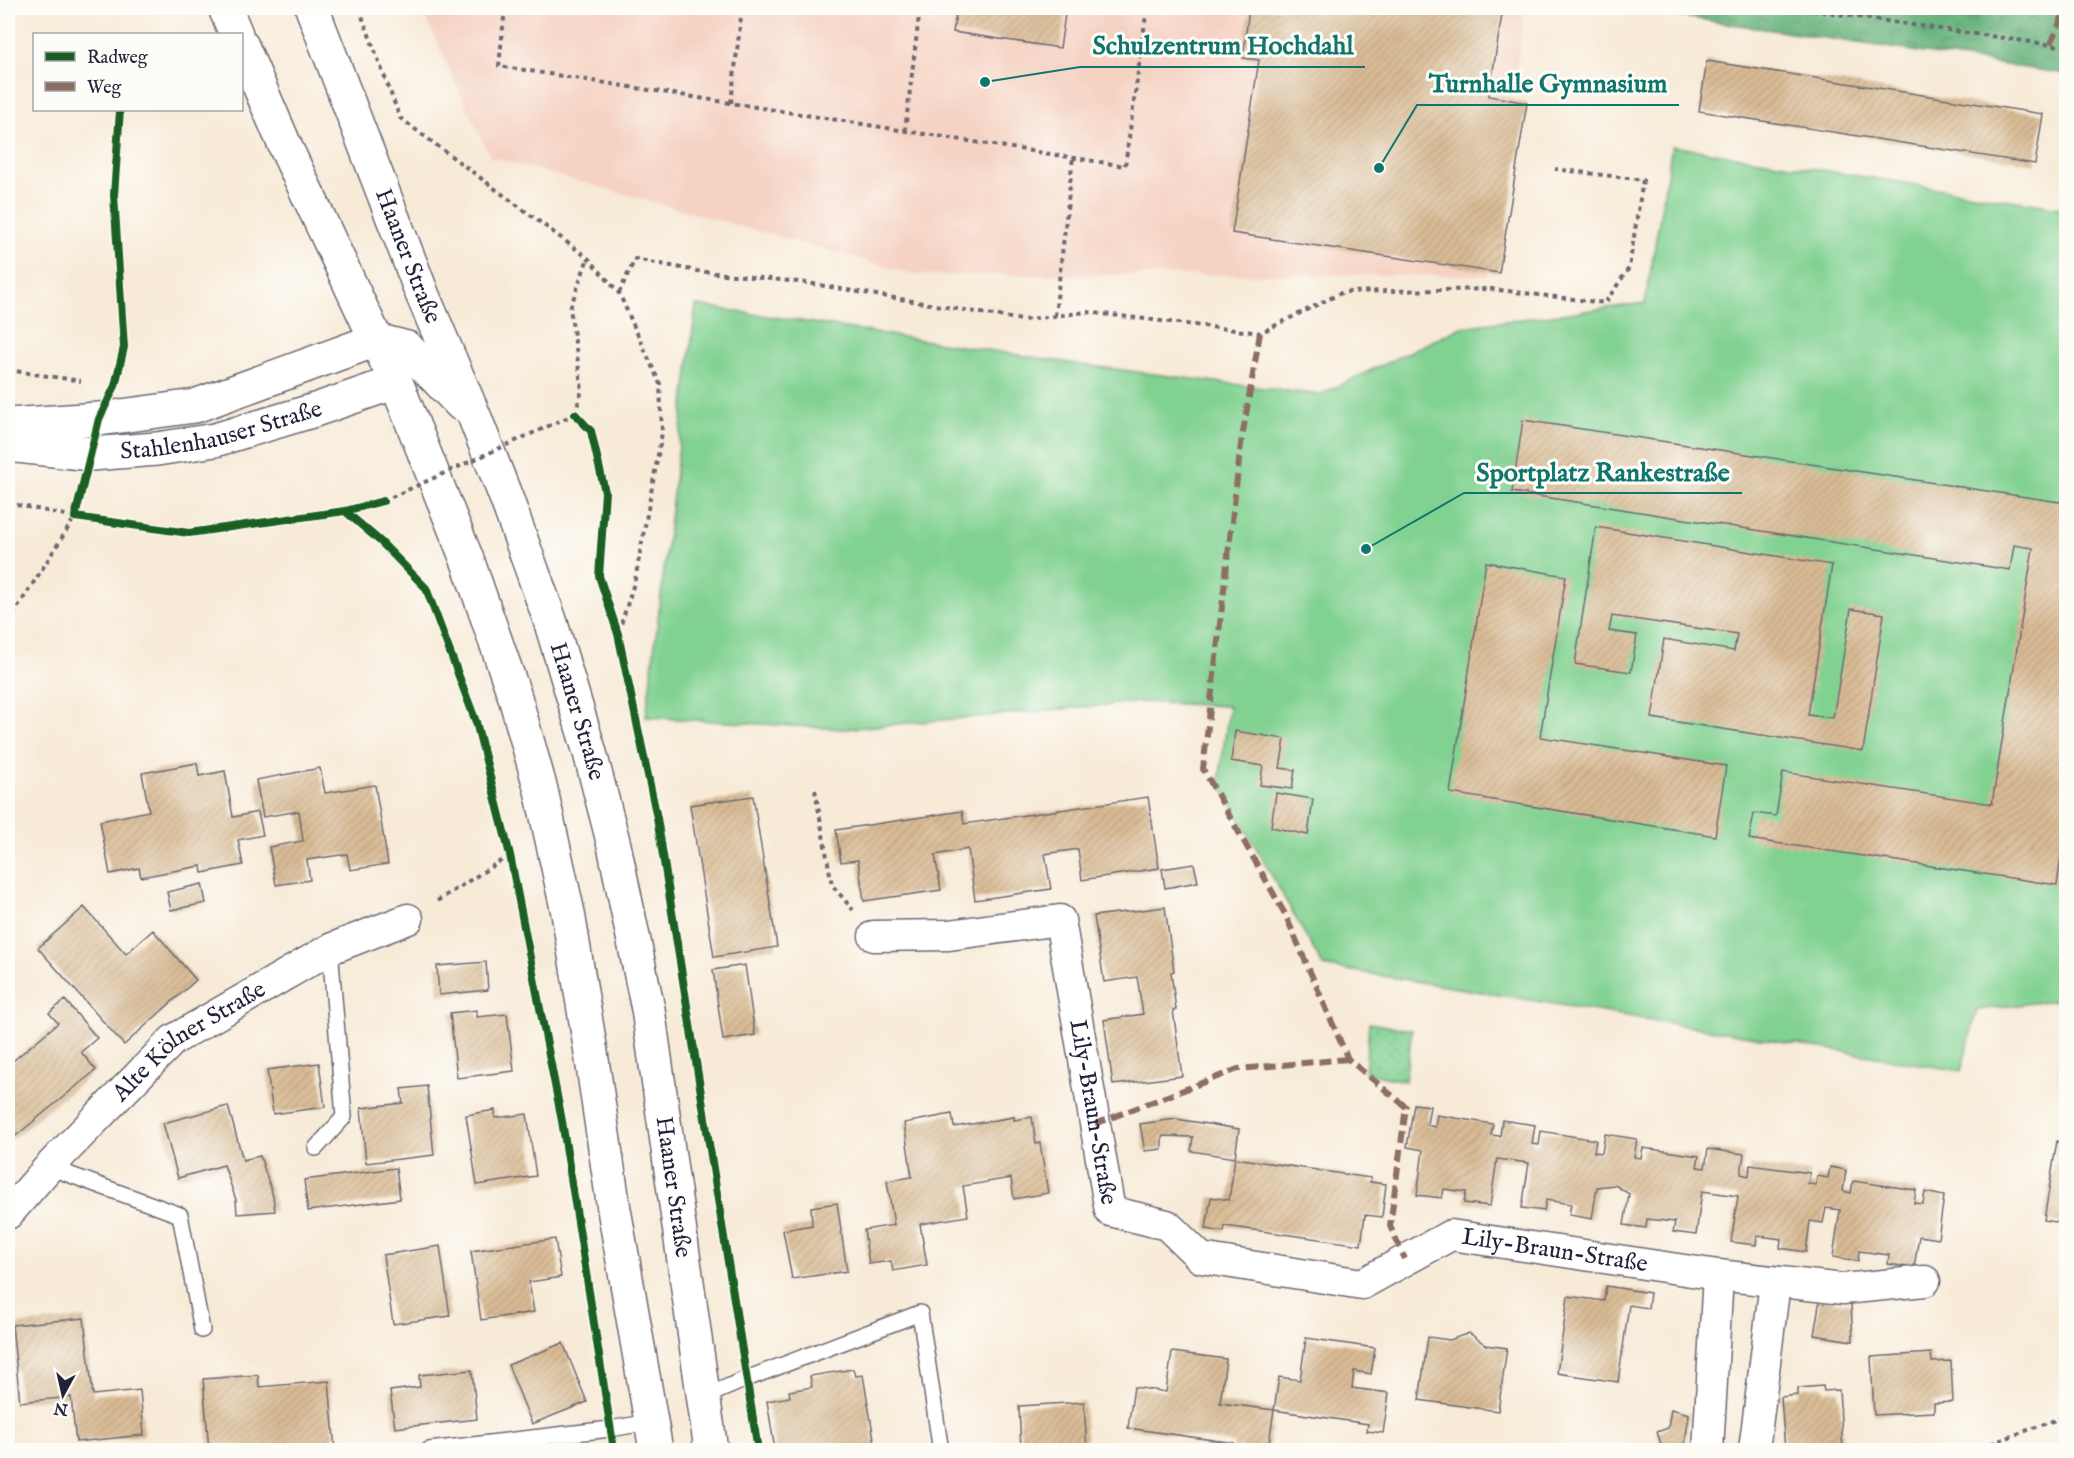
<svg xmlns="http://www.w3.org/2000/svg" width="2074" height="1458" font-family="'IM FELL English',serif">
	<defs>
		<pattern id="forest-crowns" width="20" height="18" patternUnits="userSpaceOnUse" patternTransform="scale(1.5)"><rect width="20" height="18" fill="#68b37b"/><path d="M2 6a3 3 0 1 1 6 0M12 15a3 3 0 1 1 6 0" fill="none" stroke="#559166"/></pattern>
		<pattern id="park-dots" width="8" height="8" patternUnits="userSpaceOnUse" patternTransform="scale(1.5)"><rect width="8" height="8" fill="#81d191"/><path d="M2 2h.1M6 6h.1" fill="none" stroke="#6fb37e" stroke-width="1.8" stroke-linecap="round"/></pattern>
		<pattern id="building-hatch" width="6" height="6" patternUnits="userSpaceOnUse" patternTransform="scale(1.5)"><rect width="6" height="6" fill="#d9bb94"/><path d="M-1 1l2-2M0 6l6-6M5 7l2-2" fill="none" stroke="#baa080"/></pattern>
	</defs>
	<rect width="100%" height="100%" fill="#fdfcf7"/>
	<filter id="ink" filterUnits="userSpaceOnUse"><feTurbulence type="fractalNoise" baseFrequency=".0167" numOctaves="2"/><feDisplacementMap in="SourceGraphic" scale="12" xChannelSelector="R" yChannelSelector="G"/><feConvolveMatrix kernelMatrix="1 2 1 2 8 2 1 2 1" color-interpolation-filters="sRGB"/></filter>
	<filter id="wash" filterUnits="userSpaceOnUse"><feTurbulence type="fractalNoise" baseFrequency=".008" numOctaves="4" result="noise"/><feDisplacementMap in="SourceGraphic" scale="24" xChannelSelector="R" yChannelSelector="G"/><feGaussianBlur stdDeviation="1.35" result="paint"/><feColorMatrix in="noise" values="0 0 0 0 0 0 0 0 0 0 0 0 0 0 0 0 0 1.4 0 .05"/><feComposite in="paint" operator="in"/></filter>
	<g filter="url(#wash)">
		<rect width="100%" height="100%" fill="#f7ead7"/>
		<path fill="#f5d2c2" d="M421,8H1525L1488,275H917L490,157Z"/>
		<path fill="url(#forest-crowns)" stroke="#456a5b" stroke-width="1.5" d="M1624,8H2066V74Z"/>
		<path fill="url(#park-dots)" stroke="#527a66" stroke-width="1.5" d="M1369,1023L1412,1030L1405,1081L1365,1073Z"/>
		<path fill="#81d191" stroke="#527a66" stroke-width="1.5" d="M1672,146L2066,209V1002L2057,1000L1977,1010L1961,1071L1323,966L1219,782L1229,706L1139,702L844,729L646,717L696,305L1083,365L1319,395L1462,327L1645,303Z"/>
		<g id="blocks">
			<path fill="url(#building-hatch)" d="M957,8H1066L1060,48L953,32Z
				M1249,8H1503L1489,96L1527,103L1499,273L1232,233L1259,60L1243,58Z
				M1707,61L2043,114L2035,164L1699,111Z
				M1523,420L2066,503V822L2057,885L1749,839L1754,813L1776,816L1783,772L1992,804L2033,548L2014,545L2010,570L1512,492Z
				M1596,527L1832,565L1808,715L1833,718L1851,609L1884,614L1863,751L1652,718L1664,639L1734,651L1737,634L1612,616L1609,631L1637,635L1631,672L1575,664Z
				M1486,562L1566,576L1540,737L1726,766L1715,836L1450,793Z
				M1235,731L1285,739L1280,768L1295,770L1292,789L1260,785L1263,766L1231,761Z
				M197,763L199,776L225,771L233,817L258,812L263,835L238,840L243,865L202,873L201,866L141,877L139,868L110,874L100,821L149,811L142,773Z
				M320,768L325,793L375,785L388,864L350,870L347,854L307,860L310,880L276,885L269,847L303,841L299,811L263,817L256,780Z
				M1276,793L1313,799L1308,835L1271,827Z
				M753,796L777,947L714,957L690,805Z
				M1148,797L1159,868L1082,880L1078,849L1045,854L1051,889L975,900L968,849L935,855L941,890L864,901L858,860L841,862L836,830L962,811L964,824Z
				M1194,864L1198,882L1165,888L1162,869Z
				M202,884L206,903L171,910L167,892Z
				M84,907L126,954L153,930L196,980L124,1045L38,948Z
				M1165,907L1174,971L1171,972L1176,1010H1173L1182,1076L1113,1085L1104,1020L1143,1014L1137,977L1104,982L1094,916Z
				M486,962L488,990L439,995L437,966Z
				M745,965L755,1035L723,1040L713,970Z
				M65,1000L97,1038L81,1052L96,1070L12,1139L8,1134V1065L58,1023L49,1013Z
				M477,1010V1017L507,1014L514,1071L457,1078L450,1013Z
				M319,1063L325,1107L273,1114L267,1070Z
				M427,1086L434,1155L366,1163L361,1108L403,1103L401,1089Z
				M1414,1104L1430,1106L1427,1125L1435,1127L1437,1115L1493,1124L1491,1135L1500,1136L1502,1120L1535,1125L1532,1144L1539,1145L1541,1131L1596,1140L1594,1152L1602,1153L1605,1134L1637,1139L1634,1157L1641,1158L1643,1148L1672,1152L1699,1156L1697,1167L1705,1168L1708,1149L1744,1154L1741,1174L1749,1176L1750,1165L1810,1173L1808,1184L1816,1185L1817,1176L1828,1178L1830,1167L1846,1170L1843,1191L1851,1193L1853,1181L1916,1190L1914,1203L1923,1204L1925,1192L1944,1196L1938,1239L1919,1236L1914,1268L1888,1264L1889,1255L1859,1251L1858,1261L1833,1257L1840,1210L1826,1208L1823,1223L1810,1221L1806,1252L1780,1248L1781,1239L1767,1237L1757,1236L1756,1245L1731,1242L1738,1196L1702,1191L1696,1235L1673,1232L1675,1222L1647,1219L1646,1228L1624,1225L1629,1194L1615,1185L1597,1187L1592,1219L1569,1215L1571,1204L1546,1200L1544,1211L1522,1208L1529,1163L1497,1159L1490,1206L1464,1203L1466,1192L1444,1189L1442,1198L1417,1195L1423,1150L1407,1147Z
				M228,1106L243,1160L260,1156L273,1196L275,1211L237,1214L236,1200L224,1165L178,1178L163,1123Z
				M495,1110V1118L527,1114L536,1176L477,1185L466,1115Z
				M952,1114L954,1127L1014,1117V1120L1032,1117L1036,1144L1040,1143L1048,1193L1014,1199L1011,1178L963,1186L968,1216L920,1224L927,1265L893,1271L891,1261L869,1264L864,1230L894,1225L887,1181L912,1177L904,1123Z
				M1176,1119L1239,1129L1235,1158L1191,1151L1193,1137L1162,1136V1149L1145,1151L1140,1124Z
				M2057,1141L2066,1143V1224L2044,1220Z
				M1235,1158L1371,1178L1370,1182L1386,1184L1382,1217L1365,1215L1361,1245L1225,1226L1224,1232L1206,1229L1211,1197L1229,1200Z
				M396,1168L400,1199L308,1211L304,1180Z
				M837,1203L847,1271L792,1279L783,1230L812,1225L811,1207Z
				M555,1239L561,1277L529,1282L534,1312L481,1320L471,1251Z
				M440,1246L450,1316L393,1324L383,1255Z
				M1606,1286L1650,1293L1648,1308L1629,1305L1618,1382L1557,1373L1568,1296L1604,1301Z
				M1820,1299L1851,1304L1853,1341L1814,1335Z
				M84,1318L93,1395L140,1390L144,1435L76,1442L71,1397L20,1402L12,1325Z
				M1469,1333L1486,1345L1507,1348L1498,1411L1419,1400L1428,1337L1450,1340Z
				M1306,1338L1375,1348L1371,1374L1354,1371L1352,1388L1389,1393L1383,1433L1367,1431L1368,1424L1274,1410L1279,1377L1300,1380Z
				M563,1343L587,1402L532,1424L508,1365Z
				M1172,1352L1226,1359L1220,1403L1274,1410L1268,1450L1233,1448L1234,1443L1128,1428L1134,1387L1166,1392Z
				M1931,1353L1932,1362L1951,1361L1953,1402L1934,1403V1412L1874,1415L1871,1357Z
				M853,1369L855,1376L863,1375L876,1450H775L767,1401L790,1397L789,1391L812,1387L810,1376Z
				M472,1370L477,1419L395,1428L390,1391L420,1387L419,1375Z
				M258,1375L259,1387L329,1381L335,1450H209L203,1379Z
				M1823,1386L1824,1391L1839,1390L1843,1450H1785L1781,1397L1798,1395V1388Z
				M1084,1402L1087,1450H1021L1019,1406Z
				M1671,1409L1689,1414L1684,1450H1663L1657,1432L1668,1428Z"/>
		</g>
	</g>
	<g filter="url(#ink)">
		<use href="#blocks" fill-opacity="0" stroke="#6d6872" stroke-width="1.5"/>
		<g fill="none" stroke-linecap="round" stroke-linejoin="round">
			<defs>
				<path id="lane" d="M316,1148L344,1117L330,949
					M49,1167L180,1215L202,1330
					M702,1398L746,1379L920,1313L940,1445
					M429,1450L610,1429L650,1422"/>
				<g id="street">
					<path id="s1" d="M874,936L949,935L1060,920L1110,1211L1167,1225L1201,1258L1362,1284L1451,1235L1718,1275L1843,1289L1925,1281"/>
					<path id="s2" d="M8,1214L49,1167L173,1040L330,949L408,919"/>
					<path d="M1708,1450L1718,1275"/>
					<path d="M1754,1450L1775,1283"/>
				</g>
				<g id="secondary">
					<path d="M225,8L236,34"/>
					<path id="s3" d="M312,8L423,296L475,418L507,500L550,620L590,753L614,845L648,1009L711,1450"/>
					<path d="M242,46L286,148L396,382L468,562L515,697L541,790L568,913L590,1046L614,1209L656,1450"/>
					<path d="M8,425L99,419L195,406L376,340L407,348L461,404"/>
					<path id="s4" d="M8,445L91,454L157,449L215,440L315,410L396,382"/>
				</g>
			</defs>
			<use href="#lane" stroke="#6d6872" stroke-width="18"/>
			<use href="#street" stroke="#6d6872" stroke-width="33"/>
			<use href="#secondary" stroke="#6d6872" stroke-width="36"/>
			<path stroke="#6d6872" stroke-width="4" stroke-dasharray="4.5 4.5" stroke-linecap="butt" d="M359,8L400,118L588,258L619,293L660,384L662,433L635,580L618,634
				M505,8L499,66L1125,166L1147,8
				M1795,8L2066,47
				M731,103L742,8
				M905,131L920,8
				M619,293L635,259L697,271L807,283L1022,320L1087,312L1260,333L1343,292L1491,289L1605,303L1629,268L1643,180L1555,169
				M1055,316L1073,157
				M8,370L81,381
				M575,414L582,390L570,308L588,258
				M8,503L75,517L8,623
				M815,790L832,885L853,910
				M437,901L510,855
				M1974,1450L2066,1416"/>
			<use href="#lane" stroke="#fff" stroke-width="15"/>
			<use href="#street" stroke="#fff" stroke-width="30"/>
			<use href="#secondary" stroke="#fff" stroke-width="33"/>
			<path stroke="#6d6872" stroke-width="4" stroke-dasharray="4.5 4.5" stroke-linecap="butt" d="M383,501L575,414"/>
			<path stroke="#8d6e63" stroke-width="6" stroke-dasharray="12 6" stroke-linecap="butt" d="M2051,44L2066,8
				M1260,333L1241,444L1203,769L1285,914L1348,1059L1406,1107L1390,1226L1405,1259
				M1095,1124L1238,1069L1348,1059"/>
			<defs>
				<path id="cycleway" d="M120,110L114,195L124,347L115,386L99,419L75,517L189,533L345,511L383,501
					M575,414L591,431L605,492L599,576L618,634L657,818L758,1450
					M345,511L381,542L426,588L476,722L510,855L562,1121L614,1450"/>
			</defs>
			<use href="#cycleway" stroke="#fdfcf7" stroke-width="11"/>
			<use href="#cycleway" stroke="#1b5e20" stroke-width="8"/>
		</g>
	</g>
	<g text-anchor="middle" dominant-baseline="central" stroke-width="6" stroke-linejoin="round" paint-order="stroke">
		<g font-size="24" fill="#22223b" stroke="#fdfcf7">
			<text stroke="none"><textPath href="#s3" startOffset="266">Haaner Straße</textPath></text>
			<text stroke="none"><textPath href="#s4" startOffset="216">Stahlenhauser Straße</textPath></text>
			<text stroke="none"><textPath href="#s3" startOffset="752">Haaner Straße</textPath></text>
			<text stroke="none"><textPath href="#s2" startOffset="252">Alte Kölner Straße</textPath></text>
			<text stroke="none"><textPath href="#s1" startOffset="382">Lily-Braun-Straße</textPath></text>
			<text stroke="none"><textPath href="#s3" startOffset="1238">Haaner Straße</textPath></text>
			<text stroke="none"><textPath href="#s1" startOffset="958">Lily-Braun-Straße</textPath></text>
		</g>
	</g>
	<path fill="none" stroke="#0f766e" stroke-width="2" d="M985 82L1080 67H1365M1379 168L1417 105H1679M1366 549L1464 493H1742"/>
	<g fill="#0f766e" stroke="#fdfcf7" stroke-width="2">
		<circle cx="985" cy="82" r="6"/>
		<circle cx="1379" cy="168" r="6"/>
		<circle cx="1366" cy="549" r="6"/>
	</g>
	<g font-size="26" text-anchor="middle" font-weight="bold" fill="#0f766e" stroke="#fdfcf7" stroke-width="6" stroke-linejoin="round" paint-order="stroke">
		<text x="1223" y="54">Schulzentrum Hochdahl</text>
		<text x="1548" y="92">Turnhalle Gymnasium</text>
		<text x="1603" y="481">Sportplatz Rankestraße</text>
	</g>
	<rect width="2074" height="1458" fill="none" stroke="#fdfcf7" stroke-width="30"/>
	<rect x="33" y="33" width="210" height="78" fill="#fdfcf7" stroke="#a5a5ac" stroke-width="1.5"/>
	<rect x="45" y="52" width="30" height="9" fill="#1b5e20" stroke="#a5a5ac" stroke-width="1.5"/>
	<text x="87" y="63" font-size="18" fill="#22223b">Radweg</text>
	<rect x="45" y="82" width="30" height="9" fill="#8d6e63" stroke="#a5a5ac" stroke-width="1.5"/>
	<text x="87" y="93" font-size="18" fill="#22223b">Weg</text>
	<g transform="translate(63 1395) rotate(188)" stroke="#fdfcf7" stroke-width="4.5" paint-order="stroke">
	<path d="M0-4.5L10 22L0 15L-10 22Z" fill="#22223b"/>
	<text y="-9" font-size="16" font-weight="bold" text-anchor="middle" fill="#22223b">N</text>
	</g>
</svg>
